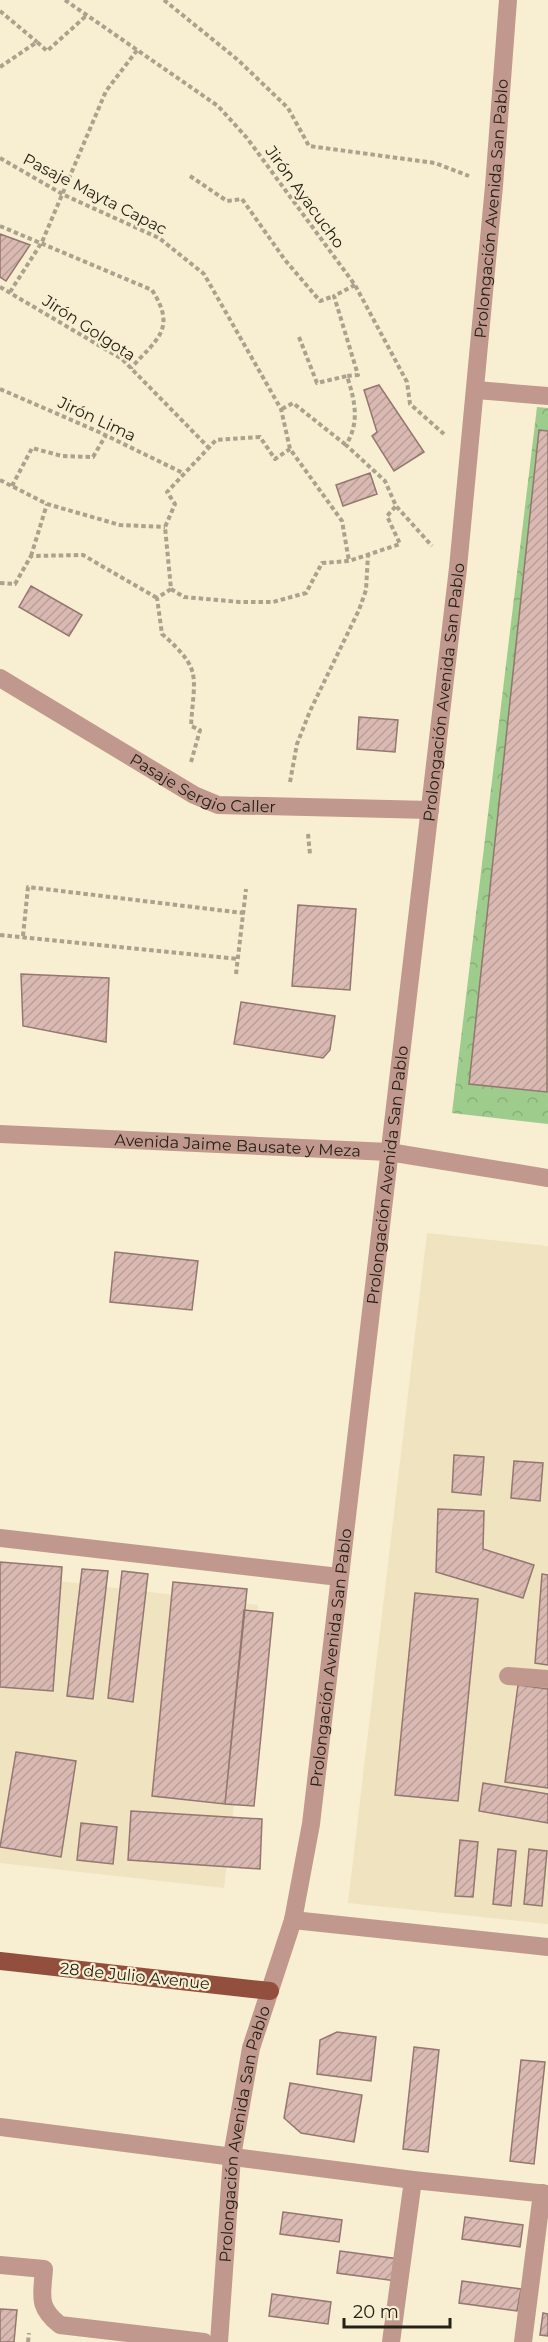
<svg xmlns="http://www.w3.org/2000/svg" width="548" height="2342" font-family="Montserrat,sans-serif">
	<defs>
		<pattern id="park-crowns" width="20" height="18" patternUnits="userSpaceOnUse" patternTransform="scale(1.5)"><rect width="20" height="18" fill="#9ecc8c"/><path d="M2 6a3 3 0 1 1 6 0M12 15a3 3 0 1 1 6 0" fill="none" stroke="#88af78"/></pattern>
		<pattern id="building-hatch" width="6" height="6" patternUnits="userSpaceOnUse" patternTransform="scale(1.5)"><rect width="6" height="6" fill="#d9b9b1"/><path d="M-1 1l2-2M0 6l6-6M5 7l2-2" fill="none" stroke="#ba9f98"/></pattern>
	</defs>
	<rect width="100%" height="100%" fill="#f8eed2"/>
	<path fill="#efe3c0" d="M427,1233L548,1246V1924L348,1903Z
		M0,1574L258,1605L224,1888L0,1863Z"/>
	<path fill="url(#park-crowns)" d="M537,407L548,408V1124L452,1113Z"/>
	<path fill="url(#building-hatch)" stroke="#947770" stroke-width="1.5" d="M0,234L30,245L6,281L0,277Z
		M379,385L424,452L394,471L372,436L377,432L364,390Z
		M539,430L548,431L547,1092L469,1084Z
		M370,473L377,494L343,506L336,485Z
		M31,586L82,615L69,636L19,607Z
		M359,717L398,720L395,752L357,749Z
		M298,905L356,909L350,990L292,986Z
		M21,974L109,978L106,1042L23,1026Z
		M241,1002L335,1016L330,1050L323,1058L234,1044Z
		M115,1252L198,1261L192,1310L110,1302Z
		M454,1455L484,1457L481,1495L452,1492Z
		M514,1461L543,1463L540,1501L511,1498Z
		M438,1509L484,1511L483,1549L534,1565L523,1598L436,1572Z
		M0,1562L62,1567L53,1691L0,1687Z
		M82,1569L108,1571L93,1699L67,1696Z
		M122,1571L148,1574L133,1702L108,1698Z
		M542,1574L548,1575V1665L535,1663Z
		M173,1582L247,1589L225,1804L152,1796Z
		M415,1593L478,1599L458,1801L395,1795Z
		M244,1610L273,1613L254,1806L225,1804Z
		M518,1685L548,1689V1788L505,1782Z
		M16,1752L76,1761L61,1857L0,1847Z
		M483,1783L548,1794V1823L479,1811Z
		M131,1811L262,1819L260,1869L128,1860Z
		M81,1823L117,1827L113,1864L77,1860Z
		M460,1840L478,1842L473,1897L455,1896Z
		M498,1849L516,1851L511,1906L493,1904Z
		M529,1849L547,1851L542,1906L524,1904Z
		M337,2032L376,2037L371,2081L317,2074L320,2040Z
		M414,2047L439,2050L428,2152L403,2149Z
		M521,2060L545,2062L534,2164L510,2161Z
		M290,2083L362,2095L354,2142L301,2133L284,2118Z
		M283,2212L342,2220L339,2242L280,2234Z
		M465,2217L523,2225L520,2247L462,2239Z
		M340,2251L399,2259L396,2281L337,2273Z
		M462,2281L521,2289L517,2311L459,2303Z
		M272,2294L331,2302L328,2324L269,2316Z
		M0,2309L17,2310L14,2342H0Z
		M543,2313L548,2314V2336L540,2335Z"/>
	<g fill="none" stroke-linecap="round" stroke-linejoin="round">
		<path stroke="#aaa28d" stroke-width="4" stroke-dasharray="4.5 3" stroke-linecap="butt" d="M65,0L218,106L247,138L355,285L407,382L410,404L444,434
			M164,0L238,60L288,108L309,146L435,163L469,176
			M0,11L37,42
			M0,67L37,42L47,51L87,15
			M0,158L64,195L159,238L204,274L281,409L290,449L342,521L349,561
			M190,176L227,201L242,199L285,260L320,301L334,296
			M0,226L152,290C177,329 157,339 131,368
			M355,285L334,296L358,375L347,376C355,401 360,422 346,445L385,481L396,506L432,546
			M0,287L122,359L209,448
			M10,292L42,242L106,91L138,49
			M299,337L317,383L347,376
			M0,389L99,432L183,473
			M282,409L293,403L346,445
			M0,480L47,504L120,525L165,527
			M12,486L32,448L62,456L93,457L106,435
			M31,556L47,504
			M0,583L15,584L31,556L83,555L157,598
			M171,589L184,597L240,602H273L306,593L322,563L349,561L400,544L387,516L396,506
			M191,762L200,730L191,726C194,675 203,670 162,634L157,598L171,589L165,527L175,504L167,492L216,440L260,437L275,459L290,449
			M290,782L297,744L310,711L359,610L366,590L368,555
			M308,834L310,854
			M0,935L238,959
			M23,936L28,887L243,913
			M236,974L246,889
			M28,2342L29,2333"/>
		<g stroke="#c0988d" stroke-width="18">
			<path d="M476,390L548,396"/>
			<path id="s1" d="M0,678L194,795L218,805L430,810"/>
			<path id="s2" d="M0,1134L389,1152L548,1178"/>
			<path d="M0,1538L339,1577"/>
			<path d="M508,1676L548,1679"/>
			<path d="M293,1920L548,1947"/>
			<path d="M0,2127L413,2180L548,2194"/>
			<path d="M0,2265L44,2269C42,2296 37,2307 60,2325L204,2342"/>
			<path id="s3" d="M219,2342L232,2156L251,2048L293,1920L311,1824L458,568L494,186L508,0"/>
			<path d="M391,2342L413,2180"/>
			<path d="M523,2342L542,2193"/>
		</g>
		<path stroke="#934f3d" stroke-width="18" d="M0,1961L270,1991"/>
	</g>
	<g text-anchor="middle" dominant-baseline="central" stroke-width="4.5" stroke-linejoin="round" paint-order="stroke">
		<g font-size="16" fill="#242116" stroke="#f8eed2">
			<text transform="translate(95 194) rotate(27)">Pasaje Mayta Capac</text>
			<text transform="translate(305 197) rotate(54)">Jirón Ayacucho</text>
			<text stroke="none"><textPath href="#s3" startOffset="2154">Prolongación Avenida San Pablo</textPath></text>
			<text transform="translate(89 328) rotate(33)">Jirón Golgota</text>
			<text transform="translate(97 419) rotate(25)">Jirón Lima</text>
			<text stroke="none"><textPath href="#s3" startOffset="1668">Prolongación Avenida San Pablo</textPath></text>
			<text stroke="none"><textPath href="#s1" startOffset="232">Pasaje Sergio Caller</textPath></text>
			<text stroke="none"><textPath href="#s2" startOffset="238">Avenida Jaime Bausate y Meza</textPath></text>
			<text stroke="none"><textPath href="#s3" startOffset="1182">Prolongación Avenida San Pablo</textPath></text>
			<text stroke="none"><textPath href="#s3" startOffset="696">Prolongación Avenida San Pablo</textPath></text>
			<text transform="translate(135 1976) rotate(6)">28 de Julio Avenue</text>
			<text stroke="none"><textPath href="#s3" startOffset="210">Prolongación Avenida San Pablo</textPath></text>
		</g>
	</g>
	<path d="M344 2318v9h106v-9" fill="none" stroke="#242116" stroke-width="3"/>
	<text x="353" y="2318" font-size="18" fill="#242116" stroke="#f8eed2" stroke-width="4.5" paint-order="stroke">20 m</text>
</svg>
